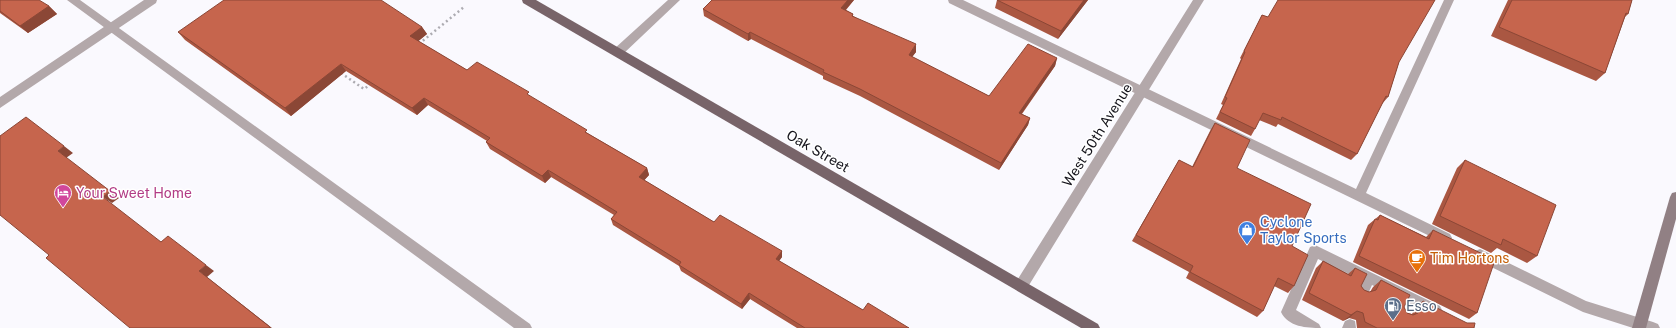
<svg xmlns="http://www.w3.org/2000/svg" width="1676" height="328" font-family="'Public Sans',sans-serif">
	<rect width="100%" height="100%" fill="#faf9fe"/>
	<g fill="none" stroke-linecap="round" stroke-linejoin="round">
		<path stroke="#adacb2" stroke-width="2.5" stroke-dasharray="2 3" stroke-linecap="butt" d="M419,44L464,7
			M341,73L364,89L371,84"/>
		<path fill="#b3a8aa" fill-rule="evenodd" d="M67,0H80L530,324L532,328H514Z
			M948,0H963L1356,189L1444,0H1454L1366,193L1450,234L1452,238L1450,242L1446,244L1442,242L949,3Z
			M1315,245L1440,306L1442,310L1440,314L1435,316L1430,314L1372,285L1367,296L1362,298L1357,296L1355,292L1361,280L1318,259L1296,310L1319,324L1321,328C1307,328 1288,327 1281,312L1310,247Z
			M1480,249L1586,301L1653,322L1658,324L1660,328H1633L1583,312L1475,259L1474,255L1475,251Z
			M1350,319L1355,321L1356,328H1342L1345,321Z"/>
		<path fill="#b3a8aa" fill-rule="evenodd" d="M144,0H157L156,3L0,108V97Z
			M668,0H680L622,55H614L612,52L614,49Z
			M1193,0H1204L1026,290L1021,292L1016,290L1014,286L1016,282Z"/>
		<path fill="#918084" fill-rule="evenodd" d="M1676,192V219L1646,328H1632L1670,197L1672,193Z"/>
		<path fill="#786469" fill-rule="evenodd" d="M522,0H536L1098,324L1100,328H1081L523,3Z"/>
	</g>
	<path fill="#aa5742" d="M0,0L49,6L57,14L28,33L0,13Z
		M854,0L846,10L853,14V16L916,52L912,57L989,96L1057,58L1055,66L1022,114L1030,118L1028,125L999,170L860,96L823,79V76L751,39L748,41L704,16L703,9Z
		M997,0H1088L1058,39L995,8Z
		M1508,0H1632L1628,14L1625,17L1605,73L1596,81L1491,36Z
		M1262,15L1399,62L1388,97L1382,104L1357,154L1351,160L1278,124L1276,127L1259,120L1255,129L1251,136L1216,119L1223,105L1221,104L1241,59L1240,58Z
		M422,27L427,34L418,41L467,70L531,97L589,134L647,168L649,175L644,180L714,222L782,251V257L779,261L863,310L909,328H797L750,299L742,309L681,271L679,266L613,225L611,219L614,215L551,177L545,183L490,149L486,142L487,141L428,105L417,115L346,71L291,116L185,40L178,32Z
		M1215,123L1237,168L1292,246L1294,286L1288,293L1274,286L1263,311L1257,317L1186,278L1189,272L1132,241L1179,160L1192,167L1210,131Z
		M1465,160L1537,256L1527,263L1497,248L1491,253L1432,224L1457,168Z
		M1380,215L1426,237L1433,230L1477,313L1469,319L1353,262L1368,225Z
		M1323,261L1348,274L1355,268L1361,286L1364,290L1369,292H1370L1373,287L1381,280L1404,307L1407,313L1412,314L1415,308L1423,301L1474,328H1357L1356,320L1349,318L1343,321L1302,300L1316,268Z"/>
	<path fill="#8b4736" d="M848,0H854L841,15V8Z
		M1084,0H1088L1058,39L1061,31Z
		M49,6L57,14L28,33L20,26Z
		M422,27L427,34L415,44L410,36Z
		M750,32L751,39L748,41V34Z
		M916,44V52L908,62L909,55Z
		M1057,58L1055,66L1017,120L1019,113Z
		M341,64L346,71L291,116L285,108Z
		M424,98L428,105L417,115L412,108Z
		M1030,118L1028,125L999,170L1001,163Z
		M64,146L73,153L66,158L58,151Z
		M647,168L649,175L641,184L639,177Z
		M548,170L551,177L545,183L542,176Z
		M110,191L119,198L112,203L103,197Z
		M782,251V257L776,265V259Z
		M206,265L214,271L207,277L272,328H269L199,271Z
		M749,293L750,299L742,309L741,304Z
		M1357,311L1349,318L1343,321L1351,315Z"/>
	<path fill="#c6654d" stroke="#8b4736" d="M0,0H39L49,6L20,26L0,11Z
		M224,0H381L422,27L410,36L467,70L477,62L529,92L527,94L587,130L585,132L647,168L639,177L714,222L720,215L782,251L776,259L863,310L868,303L909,328H805L749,293L741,304L679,265L681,262L611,219L617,212L548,170L542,176L486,142L490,138L424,98L412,108L341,64L285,108L178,32Z
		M712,0H848L841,8L853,14L852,16L916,44L909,55L989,96L1028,44L1057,58L1019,113L1030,118L1001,163L860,89L823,72L824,70L750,32L748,34L703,9Z
		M997,0H1084L1061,31Z
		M1278,0H1435L1399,62L1388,97L1386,96L1357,154L1282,117L1281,120L1263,113L1255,129L1220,112L1227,98L1225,97L1245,52L1244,51L1262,15L1268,17Z
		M1512,0H1632L1628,14L1626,13L1605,73L1499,27Z
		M26,117L64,146L58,151L110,191L103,197L161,242L168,236L206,265L199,271L270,327L269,328H130L46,258L49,255L0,215V136Z
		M1215,123L1250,140L1237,168L1311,204L1292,246L1308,255L1294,286L1278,278L1263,311L1190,272L1193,266L1136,235L1179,160L1193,167Z
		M1465,160L1556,205L1537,256L1503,239L1501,245L1440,216Z
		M1380,215L1429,239L1433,230L1495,260L1477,313L1359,256L1375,219L1378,220Z
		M1323,261L1351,276L1355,268L1367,274L1361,286L1364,290L1369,292L1376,290L1381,280L1410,295L1404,307L1407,313L1413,315L1418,313L1423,301L1467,323H1475L1474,328H1377L1365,322L1363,313L1357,311L1351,315L1309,293Z"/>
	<defs>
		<symbol id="hotel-pin" viewBox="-11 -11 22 30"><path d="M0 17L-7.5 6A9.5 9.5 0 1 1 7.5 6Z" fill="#d1479c" stroke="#fff"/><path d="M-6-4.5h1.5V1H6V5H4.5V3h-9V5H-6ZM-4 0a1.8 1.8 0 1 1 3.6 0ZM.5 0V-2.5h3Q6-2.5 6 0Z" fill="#fff"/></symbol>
		<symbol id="shop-pin" viewBox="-11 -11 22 30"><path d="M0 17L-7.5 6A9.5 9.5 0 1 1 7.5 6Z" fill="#3f7fe0" stroke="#fff"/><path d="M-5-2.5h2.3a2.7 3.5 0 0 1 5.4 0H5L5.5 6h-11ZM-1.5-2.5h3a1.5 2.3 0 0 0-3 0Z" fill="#fff"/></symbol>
		<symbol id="cafe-pin" viewBox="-11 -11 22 30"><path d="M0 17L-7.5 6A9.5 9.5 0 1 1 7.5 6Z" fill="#e8710a" stroke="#fff"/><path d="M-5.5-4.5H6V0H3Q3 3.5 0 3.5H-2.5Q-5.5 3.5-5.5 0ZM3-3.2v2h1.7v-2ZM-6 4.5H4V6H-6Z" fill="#fff"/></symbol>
		<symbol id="fuel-pin" viewBox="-11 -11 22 30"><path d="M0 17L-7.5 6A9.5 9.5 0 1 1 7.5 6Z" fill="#5c6f8a" stroke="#fff"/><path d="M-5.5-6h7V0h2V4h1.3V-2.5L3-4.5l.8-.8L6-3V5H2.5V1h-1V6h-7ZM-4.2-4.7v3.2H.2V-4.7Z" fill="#fff"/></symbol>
	</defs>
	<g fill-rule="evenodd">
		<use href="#hotel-pin" x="53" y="183" width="20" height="27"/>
		<use href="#shop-pin" x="1237" y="220" width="20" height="27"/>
		<use href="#cafe-pin" x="1407" y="248" width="20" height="27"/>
		<use href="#fuel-pin" x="1383" y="296" width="20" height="27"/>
	</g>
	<g text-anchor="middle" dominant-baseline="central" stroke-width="3" stroke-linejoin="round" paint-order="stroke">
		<g font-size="14" fill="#14131b" stroke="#fff">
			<text transform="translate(1097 135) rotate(-58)">West 50th Avenue</text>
			<text transform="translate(818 151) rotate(30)">Oak Street</text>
		</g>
		<g font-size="14" fill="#b23c85" stroke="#fff" text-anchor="start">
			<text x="76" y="193">Your Sweet Home</text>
		</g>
		<g font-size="14" fill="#366cbe" stroke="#fff" text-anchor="start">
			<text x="1260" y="222">Cyclone<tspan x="1260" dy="16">Taylor Sports</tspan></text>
		</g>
		<g font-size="14" fill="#c56008" stroke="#fff" text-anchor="start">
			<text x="1430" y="258">Tim Hortons</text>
		</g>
		<g font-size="14" fill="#4e5e75" stroke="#fff" text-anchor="start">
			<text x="1406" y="306">Esso</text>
		</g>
	</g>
</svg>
